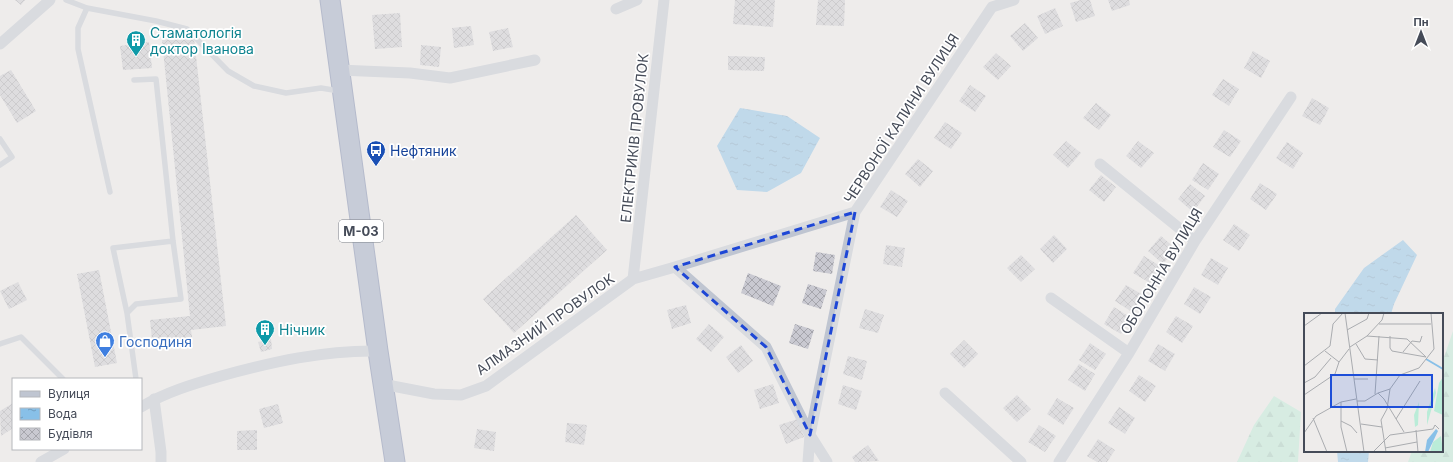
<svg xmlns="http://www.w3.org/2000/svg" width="1453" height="462" font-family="Inter,sans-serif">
	<defs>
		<pattern id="forest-firs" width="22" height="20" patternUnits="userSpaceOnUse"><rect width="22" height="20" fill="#baecd8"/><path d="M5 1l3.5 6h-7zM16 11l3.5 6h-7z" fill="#a1ccbc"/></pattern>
		<pattern id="water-ripples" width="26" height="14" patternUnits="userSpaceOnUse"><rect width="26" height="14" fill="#88c0e8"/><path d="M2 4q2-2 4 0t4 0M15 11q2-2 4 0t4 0" fill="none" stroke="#719ebf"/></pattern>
		<pattern id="building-cross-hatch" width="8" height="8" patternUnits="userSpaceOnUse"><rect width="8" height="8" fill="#c9c9d1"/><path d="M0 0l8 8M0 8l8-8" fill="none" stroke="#a5a5ac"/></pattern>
	</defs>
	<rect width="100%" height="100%" fill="#eeeceb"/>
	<path fill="url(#forest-firs)" d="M1453,331V462H1408L1412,451H1442V363Z
		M1274,396L1301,412L1298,462H1237L1254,425Z"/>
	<path fill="url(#water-ripples)" d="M740,108L787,116L820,138L801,173L767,192L737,190L717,146Z
		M1403,240L1417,255L1394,304L1391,314H1335V309L1364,268Z
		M1337,451H1369L1368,462H1338Z"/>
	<path fill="url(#building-cross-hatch)" d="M15,0H25L21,5Z
		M735,0H775L773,27L733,24Z
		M818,0H845L844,26L816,25Z
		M1081,0H1090L1095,16L1076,22L1070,3Z
		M1108,0H1129L1130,5L1112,11Z
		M1055,8L1063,26L1045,34L1037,16Z
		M400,13L402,47L375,49L372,15Z
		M1025,23L1038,38L1023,51L1010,36Z
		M471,26L474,45L454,48L452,28Z
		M508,28L513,47L493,51L489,32Z
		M194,38L226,326L191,330L193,344L153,349L150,320L190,316L162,40Z
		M149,42L152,68L123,70L120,46Z
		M421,45L441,47L439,67L420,65Z
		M1253,51L1270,61L1261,78L1244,68Z
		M996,53L1011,66L998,80L983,67Z
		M728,56L765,57L764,71L728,70Z
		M11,70L36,111L17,123L0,95V76Z
		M1223,79L1239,89L1229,106L1212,95Z
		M970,85L986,96L975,112L959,101Z
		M1312,98L1329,108L1320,125L1302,116Z
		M1096,103L1111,115L1099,130L1083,118Z
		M945,122L962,133L951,149L934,138Z
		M1224,130L1241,141L1230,157L1213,147Z
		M1066,141L1081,153L1068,168L1053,155Z
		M1138,141L1154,153L1141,168L1126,156Z
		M1287,142L1303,153L1293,169L1276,158Z
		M918,159L933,171L920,187L905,174Z
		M1203,163L1219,174L1208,190L1192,180Z
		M1101,175L1116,187L1104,202L1089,190Z
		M1260,183L1277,194L1266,210L1250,199Z
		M1190,184L1205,196L1193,212L1178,199Z
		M891,190L908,201L897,217L880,207Z
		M576,215L607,250L514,333L483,299Z
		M1234,224L1250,235L1239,251L1223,240Z
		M1054,235L1067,249L1053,263L1040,249Z
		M1161,236L1176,249L1163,264L1148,251Z
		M886,245L905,248L902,267L883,264Z
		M816,252L835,255L832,274L813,271Z
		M1021,255L1035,269L1021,282L1007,268Z
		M1144,256L1160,266L1150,283L1133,273Z
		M1211,258L1228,268L1218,285L1201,275Z
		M99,270L117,363L95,367L77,274Z
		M748,273L781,286L773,306L741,293Z
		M18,282L27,300L9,309L0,291Z
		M808,284L827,290L821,309L802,303Z
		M1126,285L1143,295L1132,312L1115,301Z
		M1194,287L1211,297L1200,314L1184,304Z
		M686,305L691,323L672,329L667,310Z
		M1114,307L1131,318L1121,334L1104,324Z
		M865,309L884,315L878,333L859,328Z
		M1176,316L1193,326L1182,343L1166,332Z
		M709,324L724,337L711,352L696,339Z
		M795,324L814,330L808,349L789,343Z
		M271,339L272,349L261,352L258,342Z
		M964,340L978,354L964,368L950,354Z
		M1090,343L1106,354L1095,370L1079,360Z
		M1158,344L1175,354L1165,371L1148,361Z
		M741,345L753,361L738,373L726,357Z
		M848,356L867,361L862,380L843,374Z
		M1079,364L1095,374L1085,391L1068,380Z
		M1139,375L1156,386L1145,402L1129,391Z
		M773,384L779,403L760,409L754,390Z
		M843,385L862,391L856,410L838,404Z
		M1017,395L1031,409L1017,422L1003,408Z
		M1057,398L1074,408L1063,425L1047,414Z
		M13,403V428L1,436L0,411Z
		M278,404L283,423L264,428L259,409Z
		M1119,407L1135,418L1125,434L1108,423Z
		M798,419L804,437L786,444L779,425Z
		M567,423L587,425L584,445L565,442Z
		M1039,425L1056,436L1045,452L1028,442Z
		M477,429L496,432L494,451L474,448Z
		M257,430V450H237V431Z
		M1098,439L1115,450L1107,462H1097L1087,456Z
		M868,445L879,461L855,462L852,457Z"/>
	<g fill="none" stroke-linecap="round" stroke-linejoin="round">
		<defs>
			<path id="trunk" d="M330,0L378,351L395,462"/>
		</defs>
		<use href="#trunk" stroke="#6f7ea6" stroke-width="21"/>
		<path stroke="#bfc5d1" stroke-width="5.5" d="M66,0L87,8L156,21L187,29L228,71L254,86L286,93L321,88L339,91
			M87,8L78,28V49L110,192
			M134,80L156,79L173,241L181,299L136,304L127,313L136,379
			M0,139L12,157L0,165
			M127,313L113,248L173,241
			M0,344L21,337L63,379"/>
		<path stroke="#bfc5d1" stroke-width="11" d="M616,9L637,0
			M0,44L50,0
			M339,70L410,73L450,78L535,60
			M1100,164L1195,241
			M675,267L855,212
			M633,279L664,0
			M1051,298L1129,353
			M382,384L434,394L461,395L486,386L633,279L675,267L766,347L810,435L827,462
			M945,393L1021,462
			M154,399L161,452V462
			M141,407C166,392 193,384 221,376C272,362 324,350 378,351
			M41,462L64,449
			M808,462L810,435L855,212L992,7L1014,0
			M1059,462L1129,353L1195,241L1291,97"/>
		<use href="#trunk" stroke="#98a4c2" stroke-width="19"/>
	</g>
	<path d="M0 0H1453V462H0ZM855,212L810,435L766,347L675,267Z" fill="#eeeceb" fill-opacity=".55" fill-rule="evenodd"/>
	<path fill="none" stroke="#1e47d6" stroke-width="3" stroke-dasharray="8 5" stroke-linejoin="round" d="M855,212L810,435L766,347L675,267Z"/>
	<defs>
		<symbol id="building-pin" viewBox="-11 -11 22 30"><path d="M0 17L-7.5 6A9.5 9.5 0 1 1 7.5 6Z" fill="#0f9aa8" stroke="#fff"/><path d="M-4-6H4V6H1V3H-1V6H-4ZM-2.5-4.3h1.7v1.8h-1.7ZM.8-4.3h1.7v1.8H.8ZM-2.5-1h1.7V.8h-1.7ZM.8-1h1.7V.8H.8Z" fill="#fff"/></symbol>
		<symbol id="bus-pin" viewBox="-11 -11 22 30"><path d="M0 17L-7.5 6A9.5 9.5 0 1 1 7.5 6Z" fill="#1a4fb4" stroke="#fff"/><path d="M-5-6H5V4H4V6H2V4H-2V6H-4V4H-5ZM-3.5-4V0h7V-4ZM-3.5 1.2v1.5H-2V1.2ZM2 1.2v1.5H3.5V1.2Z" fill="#fff"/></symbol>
		<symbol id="shop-pin" viewBox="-11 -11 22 30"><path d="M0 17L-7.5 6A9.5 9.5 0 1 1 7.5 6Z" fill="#3f7fe0" stroke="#fff"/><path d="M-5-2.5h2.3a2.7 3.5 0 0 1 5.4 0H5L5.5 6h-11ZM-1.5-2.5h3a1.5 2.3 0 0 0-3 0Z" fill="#fff"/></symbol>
	</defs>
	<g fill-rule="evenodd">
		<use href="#building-pin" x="125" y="29" width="22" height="30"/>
		<use href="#bus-pin" x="365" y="139" width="22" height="30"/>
		<use href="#building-pin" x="254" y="318" width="22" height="30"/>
		<use href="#shop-pin" x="94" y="330" width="22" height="30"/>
	</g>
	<g text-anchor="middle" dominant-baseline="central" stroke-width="3.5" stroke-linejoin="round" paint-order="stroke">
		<rect fill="#fff" stroke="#7d818a" stroke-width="1" x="339" y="220" width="44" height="22" rx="3"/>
		<g font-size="13" font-weight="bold" fill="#454b58">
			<text x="361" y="231">М-03</text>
		</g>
		<g font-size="14" fill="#0d838f" stroke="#fff" text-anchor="start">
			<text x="150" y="32">Стаматологія<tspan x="150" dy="16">доктор Іванова</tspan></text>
			<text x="279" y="329">Нічник</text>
		</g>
		<g font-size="14" fill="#454b58" stroke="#fff">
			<text transform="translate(901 118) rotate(-57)">ЧЕРВОНОЇ КАЛИНИ ВУЛИЦЯ</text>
			<text transform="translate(634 138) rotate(-84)">ЕЛЕКТРИКІВ ПРОВУЛОК</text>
			<text transform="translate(1161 271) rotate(-59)">ОБОЛОННА ВУЛИЦЯ</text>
			<text transform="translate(545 324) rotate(-35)">АЛМАЗНИЙ ПРОВУЛОК</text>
		</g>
		<g font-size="14" fill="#164399" stroke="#fff" text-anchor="start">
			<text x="390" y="150">Нефтяник</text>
		</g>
		<g font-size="14" fill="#366cbe" stroke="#fff" text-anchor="start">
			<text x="119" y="341">Господиня</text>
		</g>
	</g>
	<g transform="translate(1304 313)">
		<rect width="139" height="139" fill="#eeeceb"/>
		<path d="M139,64V102L130,98L135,70ZM131,75L132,80L123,112V99ZM115,89L114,112L111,114L110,102ZM137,123L139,139H126L129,129Z" fill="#baecd8"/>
		<path d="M132,116L134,118L124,139H121L123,127Z" fill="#88c0e8"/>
		<path fill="none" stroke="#88c0e8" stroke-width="2" d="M122,46L139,56"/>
		<path fill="none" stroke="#aaacb0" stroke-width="1" d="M41,0L60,139M75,11H127M0,13L18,0M43,17L63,6L65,0M63,23L103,26L122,44M86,23V35L88,38L122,44M52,31L61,46L74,47M46,34L63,23L78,7L80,0M21,38L35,49M99,39L108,28L116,29L118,23M0,53L26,33L29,11L39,0M50,66H64M0,70L11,64L27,45M74,80L86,76M71,81L75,23M0,82L31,61L35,49L45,36M53,88H61L74,80L80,86L100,119M37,89V114L43,139M9,105L23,139M92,106L116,68M37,108L47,113L53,120M57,111L78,114M112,117L114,139M0,120L12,103L37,89L52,86M81,135L113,129M69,139L86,122L129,116L131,112L135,116M82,139L77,107L83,96L86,76L96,62L115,55L130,36L127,0"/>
		<path fill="#1d4ed8" fill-opacity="0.15" stroke="#1d4ed8" stroke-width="2" d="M27,62H128V94H27Z"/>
		<rect width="139" height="139" fill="none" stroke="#454b58" stroke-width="2"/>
	</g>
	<rect x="12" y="378" width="130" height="72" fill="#ffffff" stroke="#b5b7bc"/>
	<rect x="20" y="391" width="20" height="6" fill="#bfc5d1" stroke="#b5b7bc"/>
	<text x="48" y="398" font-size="12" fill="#454b58">Вулиця</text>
	<rect x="20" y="408" width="20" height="12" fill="url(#water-ripples)" stroke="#b5b7bc"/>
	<text x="48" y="418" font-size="12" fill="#454b58">Вода</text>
	<rect x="20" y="428" width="20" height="12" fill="url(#building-cross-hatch)" stroke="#b5b7bc"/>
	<text x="48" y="438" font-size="12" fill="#454b58">Будівля</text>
	<g transform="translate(1421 32)" stroke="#ffffff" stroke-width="3" paint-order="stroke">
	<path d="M0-3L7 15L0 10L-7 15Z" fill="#454b58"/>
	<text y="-6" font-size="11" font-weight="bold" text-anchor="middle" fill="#454b58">Пн</text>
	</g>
</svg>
